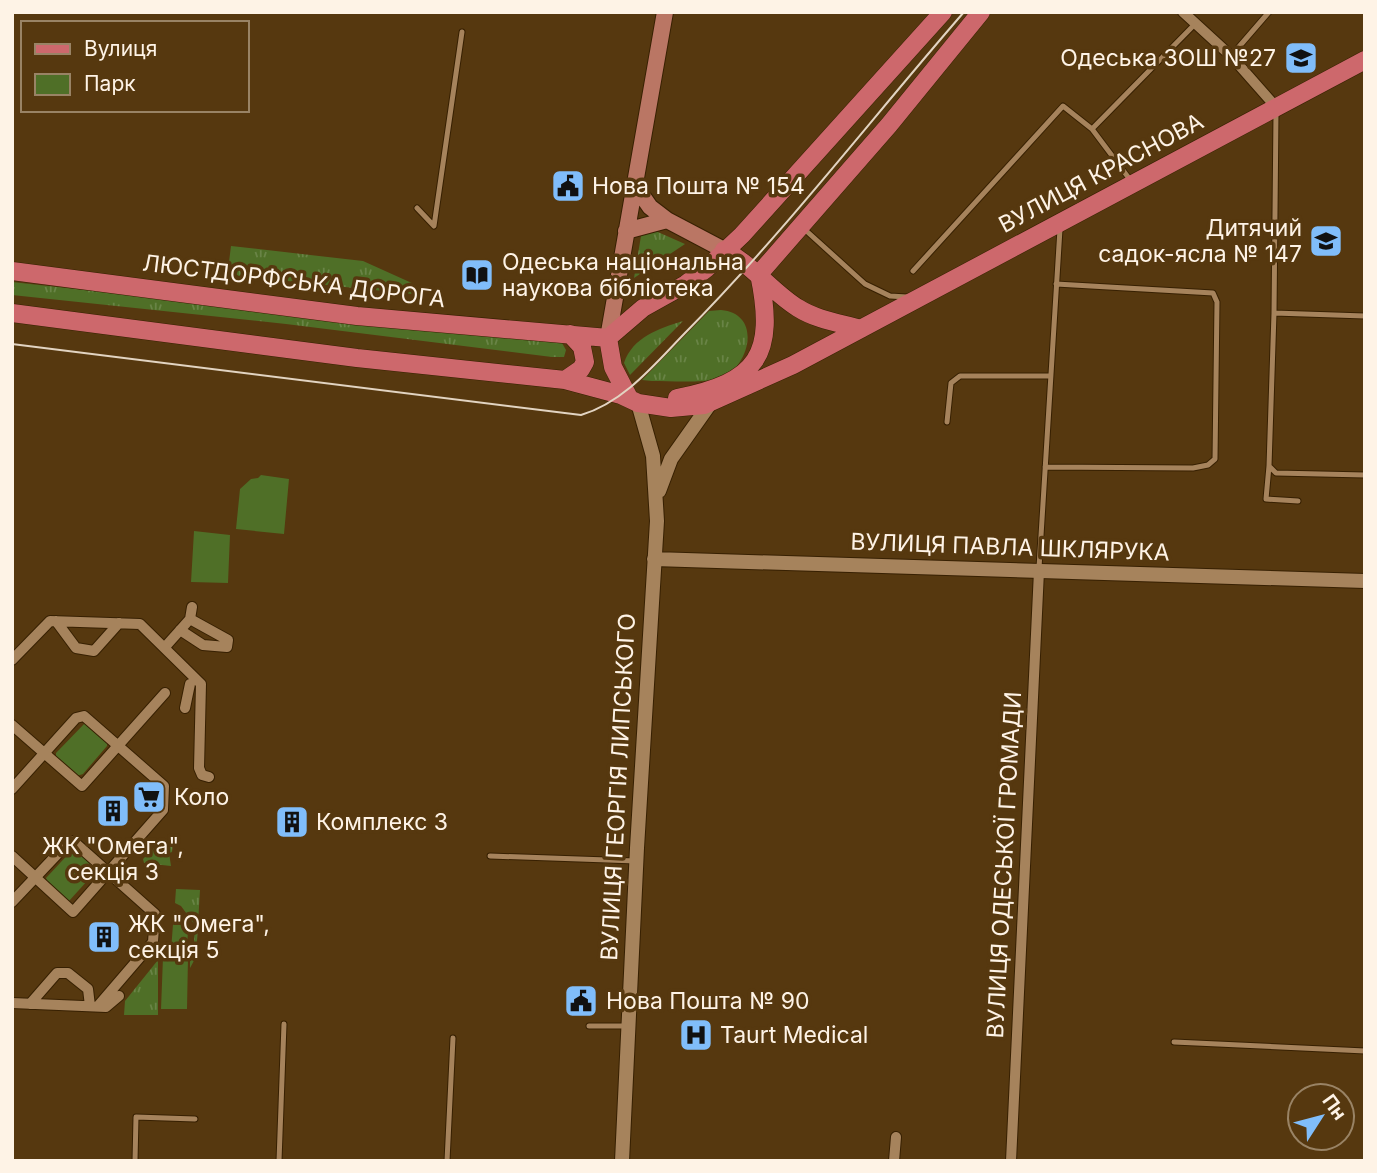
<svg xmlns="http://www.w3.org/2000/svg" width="1377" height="1173" font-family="Inter,sans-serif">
	<defs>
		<pattern id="grass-tufts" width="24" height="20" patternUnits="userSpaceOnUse" patternTransform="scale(1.75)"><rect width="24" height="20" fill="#4f6f27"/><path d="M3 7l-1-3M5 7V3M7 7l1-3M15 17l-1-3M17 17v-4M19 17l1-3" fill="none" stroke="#698446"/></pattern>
	</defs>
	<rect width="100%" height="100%" fill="#56380f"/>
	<path fill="url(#grass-tufts)" d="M651,229L685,244L634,278L641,236L644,232Z
		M231,246L363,261L414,284L412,294L239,276L228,270Z
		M12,282L562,343L566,350L564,357H552L286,324L12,295Z
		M721,310C764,314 749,370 718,379C700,383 671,381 652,381L642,380L709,311Z
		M683,321L630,375L624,363C633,337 658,329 683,321Z
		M168,841H173L172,852L169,853L171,866L144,863L143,859L156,846Z
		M176,889L200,890L196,957L190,968V958H193L195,925L181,906L175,903Z
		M174,911L188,928L187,951H171Z
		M158,960V1015H124L125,1001Z"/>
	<path fill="#4f6f27" d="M261,475L289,479L284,534L236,529L240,489L251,479L258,478Z
		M194,531L230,535L228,583L191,582Z
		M85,723L107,742V746L83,774L77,776L56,757V753Z
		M74,848L98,869L69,901L48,884L46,878Z
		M163,957L188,958L187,1009H161Z"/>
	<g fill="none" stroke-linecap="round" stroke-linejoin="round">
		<defs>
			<path id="service" d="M1231,56L1269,12
				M1276,113L1274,313L1269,466L1276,473L1365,475
				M1092,129L1195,24
				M417,208L434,226L462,32
				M802,227L865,284L890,296L907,297
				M913,271L1063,106L1092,129L1131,181
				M1274,313L1365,316
				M947,422L951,383L960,376H1050
				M1269,466L1266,499L1298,501
				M1045,467L1193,468L1208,465L1215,459L1217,302L1213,293L1056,284
				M1039,568L1060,229
				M490,856L636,861
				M589,1026H628
				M1174,1042L1365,1051
				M135,1161L136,1117L195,1119
				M279,1161L284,1024
				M447,1161L453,1038"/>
			<path id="minor" d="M1183,12L1231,56L1276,107
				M56,621L76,648L94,651L119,623
				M180,630L203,645L227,647L228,640L190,619
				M165,647L190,619L192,607
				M12,660L50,621L140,624L201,684L199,768L202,775L209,777
				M185,708L190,684
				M12,725L82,786L165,693
				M12,789L76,718L84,716L164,786L163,810L73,912L12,856
				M12,902L66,845L73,841L155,914L153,942L98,1006
				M12,1003L106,1007L119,996
				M30,1004L57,973H68L88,989L90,1006
				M894,1161L896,1137
				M1011,1161L1039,571"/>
			<path id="tertiary" d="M659,491L671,459L712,401
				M654,559L1365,581
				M622,1161L637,848L657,521L653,456L638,403"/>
			<path id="secondary" d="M634,184L650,207L667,220L724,250
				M626,231L667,220
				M608,338L665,12"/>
			<path id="primary" d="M724,250C754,266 772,292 798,308C817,320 840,323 861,329
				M12,271L357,316L608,338
				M759,274L889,125L981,12
				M12,313L357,358L565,380L621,395L638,403L671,408L704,405L793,365L1365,60
				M608,338L643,308L686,284L707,268L742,235L943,12
				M608,338L613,367L629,398
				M565,380L581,369L585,362L582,347L570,334
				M677,398C758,382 776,355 759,274"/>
		</defs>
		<use href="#service" stroke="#372002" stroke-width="7"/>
		<use href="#minor" stroke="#372002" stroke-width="12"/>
		<use href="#tertiary" stroke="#372002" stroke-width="16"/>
		<use href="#secondary" stroke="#372002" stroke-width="18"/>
		<use href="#primary" stroke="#372002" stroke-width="19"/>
		<use href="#service" stroke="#a6835c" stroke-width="5"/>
		<use href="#minor" stroke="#a6835c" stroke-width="10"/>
		<use href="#tertiary" stroke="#a6835c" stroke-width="14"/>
		<use href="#secondary" stroke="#ba7664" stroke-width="16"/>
		<use href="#primary" stroke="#cd686c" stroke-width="18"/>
		<path stroke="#e2d4c2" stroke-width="2" d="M12,344L581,415C624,402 654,365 684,334C784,233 871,119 964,12"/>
	</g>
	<defs>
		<symbol id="school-square" viewBox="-11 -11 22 22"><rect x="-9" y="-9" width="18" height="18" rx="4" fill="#80bdfa" stroke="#56380f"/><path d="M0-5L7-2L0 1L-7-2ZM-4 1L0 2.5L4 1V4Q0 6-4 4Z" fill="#111"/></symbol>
		<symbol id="civic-square" viewBox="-11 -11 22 22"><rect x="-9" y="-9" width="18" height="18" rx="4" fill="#80bdfa" stroke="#56380f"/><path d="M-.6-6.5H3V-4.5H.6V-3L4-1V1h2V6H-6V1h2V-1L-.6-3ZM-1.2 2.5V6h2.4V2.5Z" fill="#111"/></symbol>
		<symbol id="library-square" viewBox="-11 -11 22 22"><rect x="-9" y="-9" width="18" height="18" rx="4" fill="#80bdfa" stroke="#56380f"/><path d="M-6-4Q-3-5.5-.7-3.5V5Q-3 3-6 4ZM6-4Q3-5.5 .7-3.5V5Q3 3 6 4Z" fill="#111"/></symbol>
		<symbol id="supermarket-square" viewBox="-11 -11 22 22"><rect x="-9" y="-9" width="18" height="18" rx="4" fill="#80bdfa" stroke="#56380f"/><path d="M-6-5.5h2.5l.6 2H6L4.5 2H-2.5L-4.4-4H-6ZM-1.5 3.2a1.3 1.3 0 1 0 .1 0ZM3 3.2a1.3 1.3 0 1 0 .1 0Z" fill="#111"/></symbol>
		<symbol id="building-square" viewBox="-11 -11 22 22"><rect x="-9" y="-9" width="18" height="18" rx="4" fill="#80bdfa" stroke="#56380f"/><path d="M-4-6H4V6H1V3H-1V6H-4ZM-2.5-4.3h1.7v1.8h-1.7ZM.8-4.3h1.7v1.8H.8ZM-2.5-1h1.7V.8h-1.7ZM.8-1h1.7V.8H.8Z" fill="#111"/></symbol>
		<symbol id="hospital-square" viewBox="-11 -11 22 22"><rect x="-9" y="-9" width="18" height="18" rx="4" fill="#80bdfa" stroke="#56380f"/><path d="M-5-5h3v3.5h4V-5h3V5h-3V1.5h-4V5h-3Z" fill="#111"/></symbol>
	</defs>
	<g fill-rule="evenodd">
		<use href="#school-square" x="1282" y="39" width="38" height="38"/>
		<use href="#civic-square" x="549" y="167" width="38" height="38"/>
		<use href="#school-square" x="1307" y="222" width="38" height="38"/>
		<use href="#library-square" x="458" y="256" width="38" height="38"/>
		<use href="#supermarket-square" x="130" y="778" width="38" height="38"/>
		<use href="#building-square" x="94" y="792" width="38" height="38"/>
		<use href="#building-square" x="273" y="803" width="38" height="38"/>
		<use href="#building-square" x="85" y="918" width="38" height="38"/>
		<use href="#civic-square" x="562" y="982" width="38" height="38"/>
		<use href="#hospital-square" x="677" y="1016" width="38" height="38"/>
	</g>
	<g text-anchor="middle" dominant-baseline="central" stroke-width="7" stroke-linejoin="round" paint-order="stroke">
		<g font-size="23" fill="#fef3e6" stroke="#56380f" text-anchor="start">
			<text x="1276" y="58" text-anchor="end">Одеська ЗОШ №27</text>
			<text x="592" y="186">Нова Пошта № 154</text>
			<text x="1302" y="228" text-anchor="end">Дитячий<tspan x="1302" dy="26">садок-ясла № 147</tspan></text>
			<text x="502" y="262">Одеська національна<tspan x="502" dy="26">наукова бібліотека</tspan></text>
			<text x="174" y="797">Коло</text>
			<text x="316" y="822">Комплекс 3</text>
			<text x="113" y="846" text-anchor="middle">ЖК "Омега",<tspan x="113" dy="26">секція 3</tspan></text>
			<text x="128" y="924">ЖК "Омега",<tspan x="128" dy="26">секція 5</tspan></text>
			<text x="606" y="1001">Нова Пошта № 90</text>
			<text x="720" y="1035">Taurt Medical</text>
		</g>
		<g font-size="23" fill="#fef3e6" stroke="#56380f">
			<text transform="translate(1101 173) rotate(-28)">ВУЛИЦЯ КРАСНОВА</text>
			<text transform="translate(294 281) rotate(7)">ЛЮСТДОРФСЬКА ДОРОГА</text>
			<text transform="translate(1010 547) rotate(2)">ВУЛИЦЯ ПАВЛА ШКЛЯРУКА</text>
			<text transform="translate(618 787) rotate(-87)">ВУЛИЦЯ ГЕОРГІЯ ЛИПСЬКОГО</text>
			<text transform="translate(1004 865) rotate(-87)">ВУЛИЦЯ ОДЕСЬКОЇ ГРОМАДИ</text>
		</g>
	</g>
	<rect width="1377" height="1173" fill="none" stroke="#fef3e6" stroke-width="28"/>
	<rect x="21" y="21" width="228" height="91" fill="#56380f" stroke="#998365" stroke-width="2"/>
	<rect x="35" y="44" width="35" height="10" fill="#cd686c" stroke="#998365" stroke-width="2"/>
	<text x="84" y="56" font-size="21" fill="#fef3e6">Вулиця</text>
	<rect x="35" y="74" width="35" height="21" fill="#4f6f27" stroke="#998365" stroke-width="2"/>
	<text x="84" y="91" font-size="21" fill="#fef3e6">Парк</text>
	<g transform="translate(1321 1117) rotate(54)"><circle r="33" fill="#56380f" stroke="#998365" stroke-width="2"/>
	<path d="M0-5L12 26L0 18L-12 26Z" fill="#80bdfa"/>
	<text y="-10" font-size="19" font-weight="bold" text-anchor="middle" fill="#fef3e6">Пн</text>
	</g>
</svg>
